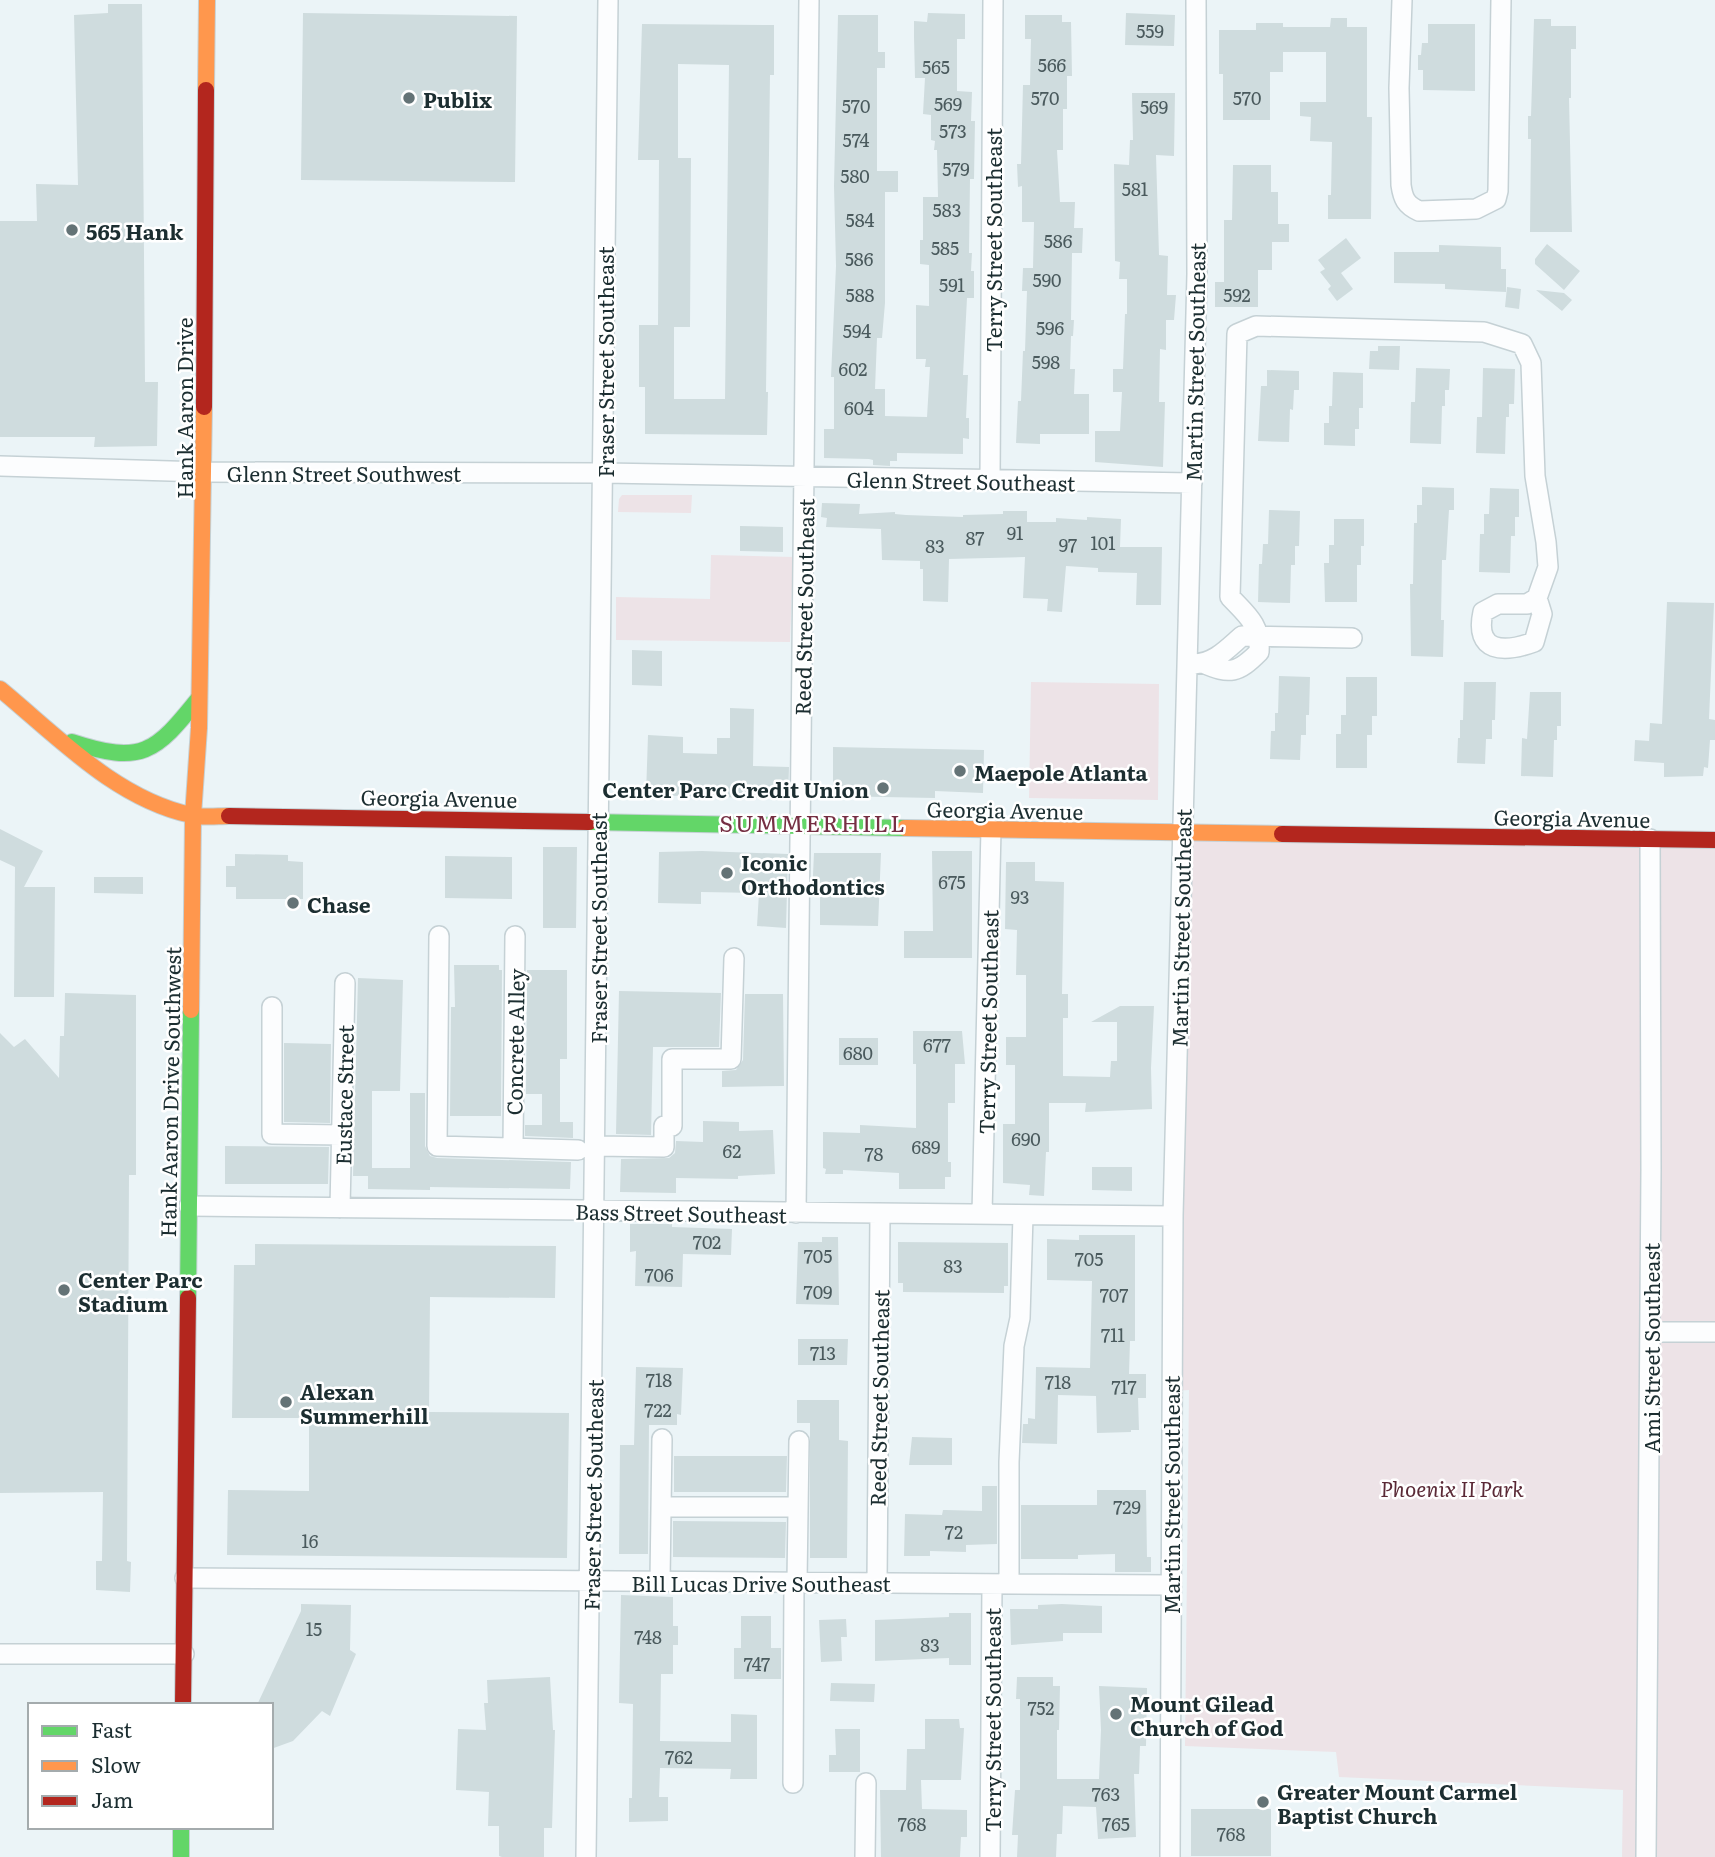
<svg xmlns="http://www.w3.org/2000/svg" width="1715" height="1857" font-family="Literata,serif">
	<rect width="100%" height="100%" fill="#ebf4f7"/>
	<path fill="#ede3e7" d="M622,495H692L691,513L618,512L619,499Z
		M711,555L793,557L790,642L616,640V597L710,599Z
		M1031,682L1159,684L1158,800L1029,798Z
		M1181,835L1715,848V1857H1622L1623,1790L1339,1777L1336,1752L1185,1746L1189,1390L1173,1391Z"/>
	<path fill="#cfdcde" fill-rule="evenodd" d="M108,4H142L145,382H158L157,446L94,447L95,437H0V221H37L36,184L78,185L74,15L108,13Z
		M303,13L517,16L515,182L301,180Z
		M928,13L965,14V39H957V91L972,92L971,121H975L974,179H970L969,253H972L971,271H974V298H967L963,375H968L966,418H969V439L963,438V454L897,453V461H890V466L873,465V460L869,459L824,458V429H834V377H831L836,266L834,186L838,15H878V52H885V68H877V171H898V192H885V303L882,338H877L875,389H885V416L927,417L930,367H925L926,359H916V305L929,306V265L920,264V240H923V197H938L937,150H934L935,141L931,140V115L923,114L925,78H915L914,37V21L927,22Z
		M1126,13L1175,15L1174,46L1125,45Z
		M1025,15H1062V22H1071L1072,76H1067V109H1063V150H1057L1060,202H1075L1074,228H1083L1082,253H1072L1071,320H1074L1073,336H1071L1070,369H1075L1074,394H1089V434H1040V444L1016,443L1018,401H1021L1023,351H1025L1027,291H1022L1023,268H1033L1034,222H1022V186L1018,187L1017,164H1021L1023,85H1030L1031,39H1025Z
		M1331,18H1347V27H1367V117H1372L1371,219H1328V195H1331L1332,142L1310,141L1311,117L1300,116V102H1326V52H1283V72H1270V120H1223V74H1219V30H1256V23H1283V27H1330Z
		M1534,19H1551V26H1576V49H1571V98H1569L1572,232H1530L1531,139H1528V116H1531Z
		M642,24L774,25V75H770L766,392H768L767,435L645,434V387H639V325H658L659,160H638ZM678,64L729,65L725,399H674V327H690L691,158H678Z
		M1428,24H1475V91L1423,90V70H1418V55H1421L1422,43H1428Z
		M1132,93H1175L1174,156L1156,155L1159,255L1168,256L1167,295H1176L1174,320H1166V350L1160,349L1159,402H1165L1163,467L1095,462V431H1120L1122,392H1113V369H1123L1125,314H1127V279H1119L1120,262L1115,261L1114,164L1129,165L1130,140H1133Z
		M1233,165H1271V192H1278V224H1289V242H1272V270H1258V307H1215V282H1224V220H1232Z
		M1346,238L1361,258L1341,273L1353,289L1337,301L1328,289L1331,286L1320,272L1325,269L1318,260Z
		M1547,244L1580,271L1564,290L1535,264V259Z
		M1439,245L1501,247V269H1506V292L1445,289V284L1394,283V252H1439Z
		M1507,287L1521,289L1519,309L1505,307Z
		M1536,290L1564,293L1572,300L1562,311Z
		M1378,346H1400L1399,370L1369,369L1370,351H1378Z
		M1416,368L1450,369L1449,390H1445V406H1442L1441,444L1410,443L1411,402H1415Z
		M1483,368L1515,369L1514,404H1509V417H1506L1505,454L1476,453L1477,417H1482Z
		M1267,370L1299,371V390H1294L1293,410L1290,409L1289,442L1258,441L1261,386H1267Z
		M1333,372L1363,373V408H1359V429H1355V446L1324,445V423H1329V406H1332Z
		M1422,487L1454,488V510H1449L1446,560H1442L1441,620H1444L1443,657L1411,656L1410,584H1413L1414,523H1417V505H1422Z
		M1490,488L1519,489V517H1515V536H1511L1510,573L1479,572L1480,534H1484V514H1489Z
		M822,503L860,504L859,514L895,512V514L906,515L963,517V515L1003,514V511H1027V522H1056V518L1087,520V517L1121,519L1120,547H1162L1161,605H1136L1137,573L1098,572V568L1066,566L1062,612L1047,611L1048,599L1023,598L1025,557L949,559L948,602L923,601V569H920V561L882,560L881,529L826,527L827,518L821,517Z
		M1269,510L1300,511L1299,546H1295V565H1291L1290,603L1258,602L1259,564H1262L1263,544H1268Z
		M1334,519H1364V546H1361V565H1357V602H1325L1324,563H1329V545H1334Z
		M740,526L783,527V552L740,551Z
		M1667,602L1714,603L1709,719L1715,720V740H1710L1708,768L1704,767L1703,776L1664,777V763L1634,761L1635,740L1649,741L1650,723L1662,724Z
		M632,650L662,651V686L632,685Z
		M1279,676L1310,677L1309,715H1306V735H1301L1300,760L1270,759L1271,731H1275V713H1278Z
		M1346,677H1377V716H1372V735H1367V768H1336V734H1341V715H1346Z
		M1464,682H1496L1495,720H1492V739H1486L1485,764L1457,763L1458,738H1460V720H1463Z
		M1530,692H1561V726H1557V740H1554L1553,777L1521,776L1522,738L1527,739Z
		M730,708L754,709L753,766L789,767L788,799L646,795L648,735L683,737V753L717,754V738H730Z
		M833,747L984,750L983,793L935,791V798L833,796Z
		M0,829L43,851L24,887H55L54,997H14L15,867L0,860Z
		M543,847H577L576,928H543Z
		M702,851L788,854L786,928L757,926L759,893L701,892V904L658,903L659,852Z
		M932,851H972V958H904V931H933Z
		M814,853H881L878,926L820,925V896H812Z
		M235,854L288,855V861L303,862V899H236V887H226V866H235Z
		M445,856L512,857V899L445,898Z
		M1006,862H1035V881L1064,882L1062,994H1068V1018H1063V1076L1110,1077L1111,1061H1117V1022H1091L1120,1006H1154L1151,1068L1152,1109L1085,1112L1086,1103H1049V1152H1046L1044,1196L1029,1195L1030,1185L1003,1183V1124H1015V1065H1006V1037H1026V975H1016L1017,930L1005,929Z
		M94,877H143V894L94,893Z
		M454,965H499V970H502L501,1116H450L451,1007H455Z
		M527,970H567V1059H560V1122H573V1138L525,1136V1125H542V1094H526Z
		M358,978L403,980L400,1091H372V1168H410V1093H425V1146L430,1156L437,1158L571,1162L570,1189L430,1187V1190L368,1189V1176H353Z
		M619,991L721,993L719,1047H653L651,1135L616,1134Z
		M65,993L136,995V1175H129L127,1561L131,1562L130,1592L96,1590V1561H102L103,1492L0,1493V1033L14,1047L25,1039L59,1078L60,1036H64Z
		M745,994H783L784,1086L722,1087V1071L736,1070L743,1060Z
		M913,1031H962L965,1064H955V1103H948V1162H951V1177H945V1189H899V1173L843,1170V1174H825L826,1169L823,1168V1132L860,1133V1125L916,1128V1064H913Z
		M839,1038H878V1065H839Z
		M284,1043L331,1044L330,1123L284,1122Z
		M703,1121L739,1122V1131L773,1130L775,1174L738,1176V1179L676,1178V1193L620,1192L621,1159L669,1158L675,1153L676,1141L703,1142Z
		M225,1146L329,1147L328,1184H225Z
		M1092,1167H1132V1191L1092,1190Z
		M630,1224H672V1227L732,1229L731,1255L683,1254L682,1287L635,1286L636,1251L630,1252Z
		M1079,1235H1135V1341H1130L1129,1374H1146V1398H1138L1139,1430H1131V1432L1097,1433L1096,1396L1058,1395L1057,1444L1022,1443L1023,1424H1028V1418L1035,1419L1036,1367L1090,1368L1092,1281L1047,1280V1239L1079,1240Z
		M822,1237H838L839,1305L796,1304L798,1242H822Z
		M898,1242L1008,1243V1286H1004V1293L903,1292V1283H898Z
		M255,1244L556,1246L555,1298L430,1297L429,1412L569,1413L567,1558L227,1555L228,1490L309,1491V1418H232L234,1265H255Z
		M798,1339H848L847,1365H798Z
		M636,1367L683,1368L681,1415L677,1414V1425H649L648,1554H619L620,1445H634Z
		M797,1400H839V1440L848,1441L847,1558H810V1423H797Z
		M912,1437L952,1438V1465H909Z
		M674,1456H787L786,1492H674Z
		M982,1486H997V1544L966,1545V1552L930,1551V1556H904L905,1514L942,1515L943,1510H946L982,1511Z
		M1097,1490H1146L1147,1557H1151V1572H1115V1554L1078,1555V1559H1021V1505H1097Z
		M673,1521L786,1522L785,1558L673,1557Z
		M621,1595L673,1597V1626H678V1645H673V1674H661L660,1741L731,1742V1714L757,1715V1779H730L731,1769L660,1768L659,1797H668V1821L629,1822V1798H632L633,1704L619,1703Z
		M301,1604L351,1605L350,1650L356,1654L330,1716L322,1711L293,1741L271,1749V1705H257L301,1611Z
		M1062,1604L1102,1606V1633H1063V1641L1011,1645L1010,1609H1038V1605Z
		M949,1613H971V1665H949V1658L875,1661V1620L949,1617Z
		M741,1616H771V1648H781V1679H734V1648H741Z
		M846,1619L847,1637H841L842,1661L821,1662L819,1620Z
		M550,1677L553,1730H555L552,1828H544V1857H502L499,1856V1826H488L489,1792L456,1790L458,1729L486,1730L484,1703H488L487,1680Z
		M1017,1677H1053V1686H1060L1059,1730H1057V1779H1099L1101,1730L1099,1686L1147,1688L1146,1746H1140L1139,1774H1134L1136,1837L1098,1839L1096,1807L1063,1806L1062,1834H1057L1056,1857H1017L1018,1835H1012L1015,1790H1020V1699H1016Z
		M831,1683L875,1684L874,1702L830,1701Z
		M925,1719H959L960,1728H964L961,1780H921L922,1809L967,1810V1837H961L960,1857H881L880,1790H906L907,1749H925Z
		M835,1729H860V1772H829V1755H836Z
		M1191,1809H1271V1856H1191Z"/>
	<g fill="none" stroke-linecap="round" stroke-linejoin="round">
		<defs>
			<path id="street" d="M1402,0L1399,88L1401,185C1403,199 1406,205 1419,211L1476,209L1496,199L1498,191L1501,0
				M0,466L204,472L604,473L1192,483
				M990,480L993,0
				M1203,663C1230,675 1238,673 1259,652C1261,625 1247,615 1230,597L1237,334L1256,326L1484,332L1522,344L1531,363L1535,476L1546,542L1548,567L1537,598L1527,604H1498L1483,612C1474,653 1504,653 1534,642L1542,614L1537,598
				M1194,664C1215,663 1227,649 1242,636L1352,638
				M439,936L437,1146L578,1150
				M272,1007V1134L342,1135
				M596,1146L664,1147V1126H672V1059H731L734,958
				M513,1148L515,936
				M189,1206L1173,1216
				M340,1208L345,983
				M796,1213L809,0
				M982,1214L991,829
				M1650,1332H1715
				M661,1507H798
				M185,1578L1170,1585
				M660,1581L662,1439
				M797,1582L799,1441
				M877,1583L880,1214
				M1009,1584V1462L1014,1346L1020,1318L1023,1215
				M0,1654H184
				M793,1783L794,1582
				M586,1857L608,0
				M865,1857L866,1783
				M990,1857L992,1584
				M1170,1857L1173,1216L1197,274L1196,0
				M1646,1857L1651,1169L1650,839"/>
			<path id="fast" d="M72,742C142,765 155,753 199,698
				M589,822L905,828
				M188,1298L191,1010
				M181,1827V1857"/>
			<path id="slow" d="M206,90L207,0
				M0,689C57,736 116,799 191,815C203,818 217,816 229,816
				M905,828L1282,834
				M191,1010L193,816L199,728L204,407"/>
			<path id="jam" d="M204,407L206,90
				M229,816L589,822
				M1282,834L1715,840
				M183,1705L188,1298"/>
		</defs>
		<use href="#street" stroke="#c5d1d5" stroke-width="22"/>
		<use href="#fast" stroke="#c5d1d5" stroke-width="18"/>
		<use href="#slow" stroke="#c5d1d5" stroke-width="18"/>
		<use href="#jam" stroke="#c5d1d5" stroke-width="18"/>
		<use href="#street" stroke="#fcfdfe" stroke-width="19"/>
		<use href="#fast" stroke="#63d668" stroke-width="16"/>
		<use href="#slow" stroke="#ff974d" stroke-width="16"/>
		<use href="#jam" stroke="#b3261e" stroke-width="16"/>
	</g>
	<g fill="#647376" stroke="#fff" stroke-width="2.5">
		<circle cx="409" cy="98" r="7"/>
		<circle cx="72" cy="230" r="7"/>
		<circle cx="960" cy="771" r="7"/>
		<circle cx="883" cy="788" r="7"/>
		<circle cx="727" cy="873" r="7"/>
		<circle cx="293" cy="903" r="7"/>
		<circle cx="64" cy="1290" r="7"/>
		<circle cx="286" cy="1402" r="7"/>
		<circle cx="1116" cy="1714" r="7"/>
		<circle cx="1263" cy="1802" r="7"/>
	</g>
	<g text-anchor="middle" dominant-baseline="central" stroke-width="5" stroke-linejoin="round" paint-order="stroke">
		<g font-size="18" fill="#4a5a5d">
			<text x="1150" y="30">559</text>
			<text x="1052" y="64">566</text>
			<text x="936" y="66">565</text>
			<text x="1045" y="97">570</text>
			<text x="1247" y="97">570</text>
			<text x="948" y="103">569</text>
			<text x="856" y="105">570</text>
			<text x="1154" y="106">569</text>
			<text x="953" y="130">573</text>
			<text x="856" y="139">574</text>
			<text x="956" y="168">579</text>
			<text x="855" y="175">580</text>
			<text x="1135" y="188">581</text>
			<text x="947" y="209">583</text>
			<text x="860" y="219">584</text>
			<text x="1058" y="240">586</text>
			<text x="945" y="247">585</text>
			<text x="859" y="258">586</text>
			<text x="1047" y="279">590</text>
			<text x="952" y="284">591</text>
			<text x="860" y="294">588</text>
			<text x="1237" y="294">592</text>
			<text x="1050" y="327">596</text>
			<text x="857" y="330">594</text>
			<text x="1046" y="361">598</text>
			<text x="853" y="368">602</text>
			<text x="859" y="407">604</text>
			<text x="1015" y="532">91</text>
			<text x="975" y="537">87</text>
			<text x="1103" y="542">101</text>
			<text x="1068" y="544">97</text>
			<text x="935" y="545">83</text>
			<text x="952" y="881">675</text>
			<text x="1020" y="896">93</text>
			<text x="937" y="1044">677</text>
			<text x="858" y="1052">680</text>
			<text x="1026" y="1138">690</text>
			<text x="926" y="1146">689</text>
			<text x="732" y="1150">62</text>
			<text x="874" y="1153">78</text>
			<text x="707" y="1241">702</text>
			<text x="818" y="1255">705</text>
			<text x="1089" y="1258">705</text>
			<text x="953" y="1265">83</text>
			<text x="659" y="1274">706</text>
			<text x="818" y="1291">709</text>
			<text x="1114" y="1294">707</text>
			<text x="1113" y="1334">711</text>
			<text x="823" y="1352">713</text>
			<text x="659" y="1379">718</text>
			<text x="1058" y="1381">718</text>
			<text x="1124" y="1386">717</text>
			<text x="658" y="1409">722</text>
			<text x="1127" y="1506">729</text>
			<text x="954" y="1531">72</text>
			<text x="310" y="1540">16</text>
			<text x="314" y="1628">15</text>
			<text x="648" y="1636">748</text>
			<text x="930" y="1644">83</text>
			<text x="757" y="1663">747</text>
			<text x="1041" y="1707">752</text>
			<text x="679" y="1756">762</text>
			<text x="1106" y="1793">763</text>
			<text x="912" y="1823">768</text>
			<text x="1116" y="1823">765</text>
			<text x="1231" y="1833">768</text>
		</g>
		<g font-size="21" font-weight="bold" fill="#1c2e31" stroke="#fff" text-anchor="start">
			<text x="423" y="98">Publix</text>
			<text x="86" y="230">565 Hank</text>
			<text x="974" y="771">Maepole Atlanta</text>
			<text x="869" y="788" text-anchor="end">Center Parc Credit Union</text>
			<text x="741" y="861">Iconic<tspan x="741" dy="24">Orthodontics</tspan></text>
			<text x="307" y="903">Chase</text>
			<text x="78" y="1278">Center Parc<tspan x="78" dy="24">Stadium</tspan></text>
			<text x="300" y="1390">Alexan<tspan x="300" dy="24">Summerhill</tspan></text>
			<text x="1130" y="1702">Mount Gilead<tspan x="1130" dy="24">Church of God</tspan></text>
			<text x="1277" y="1790">Greater Mount Carmel<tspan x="1277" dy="24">Baptist Church</tspan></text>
		</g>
		<g font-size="21" fill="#1c2e31" stroke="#fff">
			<text transform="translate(992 240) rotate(-90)">Terry Street Southeast</text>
			<text transform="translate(604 362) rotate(-90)">Fraser Street Southeast</text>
			<text transform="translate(1194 362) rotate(-89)">Martin Street Southeast</text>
			<text transform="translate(183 408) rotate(-90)">Hank Aaron Drive</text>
			<text x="344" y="472">Glenn Street Southwest</text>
			<text transform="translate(961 480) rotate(1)">Glenn Street Southeast</text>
			<text transform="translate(803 607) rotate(-89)">Reed Street Southeast</text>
			<text transform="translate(439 797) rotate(1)">Georgia Avenue</text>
			<text transform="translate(1005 809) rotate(1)">Georgia Avenue</text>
			<text transform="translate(1572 817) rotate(1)">Georgia Avenue</text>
			<text transform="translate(597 928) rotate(-90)">Fraser Street Southeast</text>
			<text transform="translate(1180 928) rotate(-89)">Martin Street Southeast</text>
			<text transform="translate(987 1022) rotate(-89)">Terry Street Southeast</text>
			<text transform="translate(514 1042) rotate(-89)">Concrete Alley</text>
			<text transform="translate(169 1092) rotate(-89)">Hank Aaron Drive Southwest</text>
			<text transform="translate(343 1095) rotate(-89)">Eustace Street</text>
			<text transform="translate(681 1212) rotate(1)">Bass Street Southeast</text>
			<text transform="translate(1650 1348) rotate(-90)">Ami Street Southeast</text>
			<text transform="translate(878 1398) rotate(-89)">Reed Street Southeast</text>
			<text transform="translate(592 1495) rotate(-89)">Fraser Street Southeast</text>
			<text transform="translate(1170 1495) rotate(-90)">Martin Street Southeast</text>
			<text x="761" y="1582">Bill Lucas Drive Southeast</text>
			<text transform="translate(991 1720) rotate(-90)">Terry Street Southeast</text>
		</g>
		<g font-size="21" font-style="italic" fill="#5a2936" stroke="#fff">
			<text x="1452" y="1487">Phoenix II Park</text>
		</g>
		<g font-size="23" letter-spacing="2" fill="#752f43" stroke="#fff">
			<text x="813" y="822">SUMMERHILL</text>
		</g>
	</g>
	<rect x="28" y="1703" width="245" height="126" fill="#ffffff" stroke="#a4abad" stroke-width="2"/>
	<rect x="42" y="1726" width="35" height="10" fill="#63d668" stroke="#a4abad" stroke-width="2"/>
	<text x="91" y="1738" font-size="21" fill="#1c2e31">Fast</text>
	<rect x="42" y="1761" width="35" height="10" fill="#ff974d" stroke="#a4abad" stroke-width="2"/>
	<text x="91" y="1773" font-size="21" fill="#1c2e31">Slow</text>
	<rect x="42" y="1796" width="35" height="10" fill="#b3261e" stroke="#a4abad" stroke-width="2"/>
	<text x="91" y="1808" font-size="21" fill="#1c2e31">Jam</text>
</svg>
